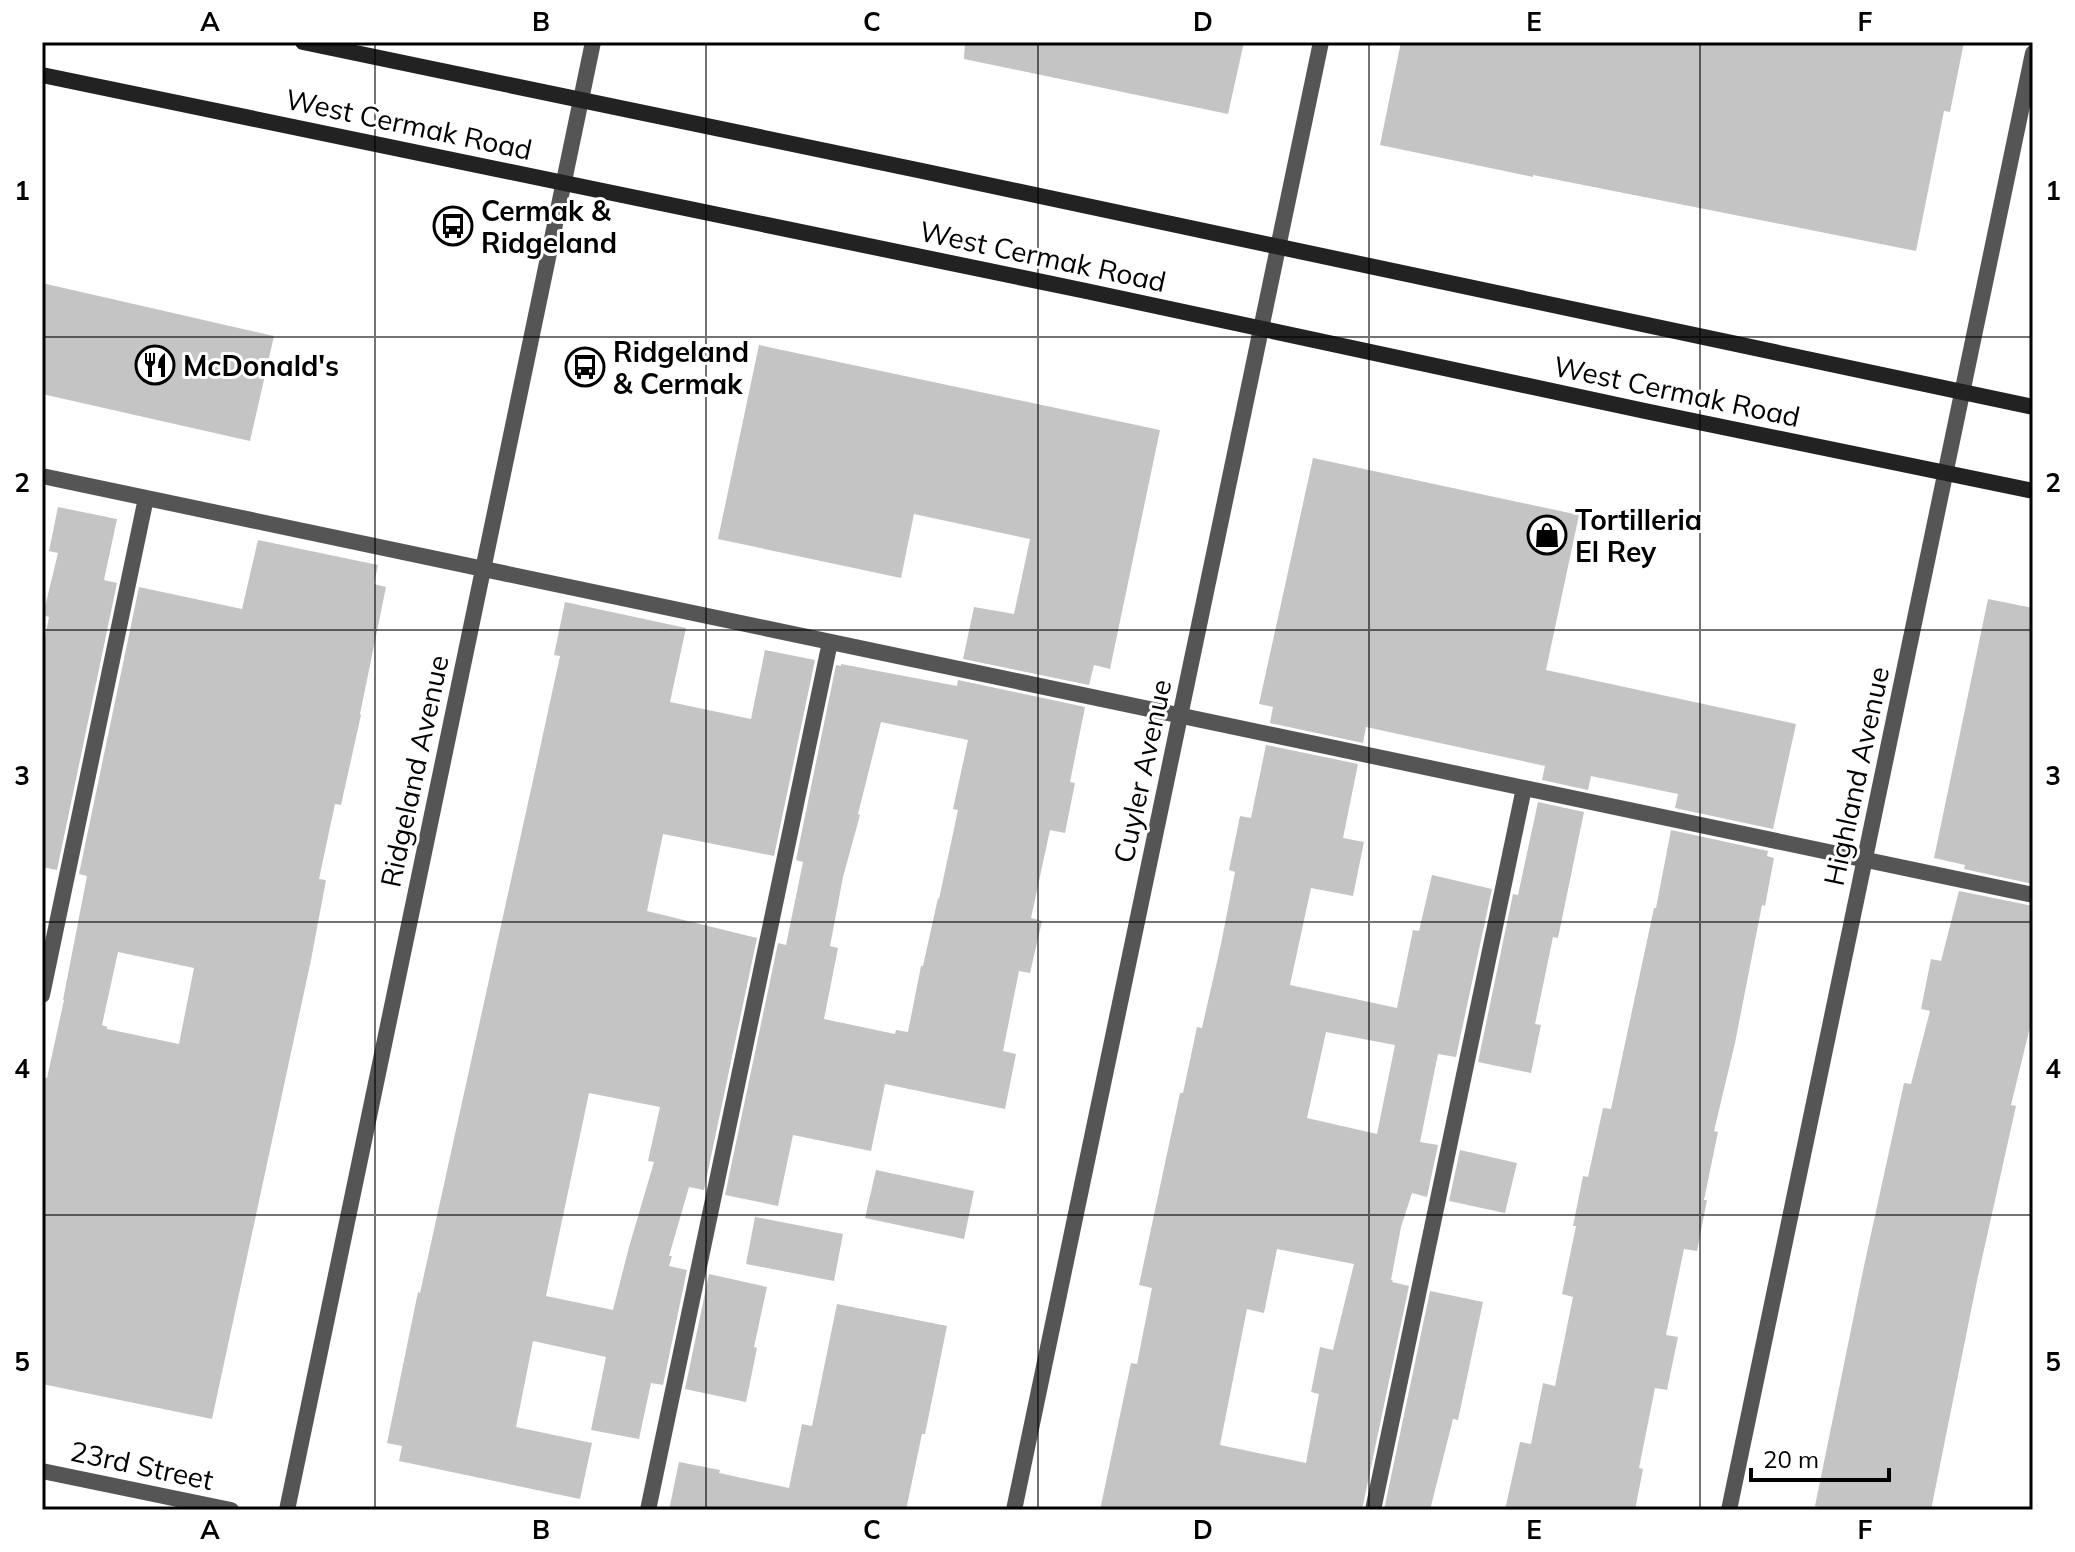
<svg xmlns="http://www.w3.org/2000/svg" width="2075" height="1552" font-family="Mulish,sans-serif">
	<rect width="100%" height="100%" fill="#fff"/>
	<path fill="#c4c4c4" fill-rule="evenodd" d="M965,42H1244L1228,114L964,59Z
		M1401,42H1964L1950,112L1944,111L1916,251L1533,175V177L1380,145Z
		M42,283L274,336L250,441L42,394Z
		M759,345L1160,430L1110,669L1094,665L1089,685L963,659L974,607L1014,614L1030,539L914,514L901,578L718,539Z
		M1313,458L1579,515L1546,670L1796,724L1773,829L1675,808L1678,794L1591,776L1588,790L1542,780L1545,766L1366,727L1363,743L1270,723L1273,707L1259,704Z
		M58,507L117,519L104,580L117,583L57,870L42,867V653L49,617L43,615L58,553L49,551Z
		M258,540L378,565L374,584L386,587L360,714L361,715L341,805L335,804L319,879L326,880L311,960L212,1419L42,1384V1077L47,1078L64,1000H63L87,876L79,874L139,587L242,609ZM118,952L194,968L179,1044L107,1029V1027L102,1025Z
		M1988,599L2033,608V884L1964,869L1965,865L1934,858Z
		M565,602L686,628L670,702L751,719L765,650L815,660L774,856L663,834L647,911L757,938L704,1190L689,1187L669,1256H672L669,1266L687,1270L663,1385L651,1383L639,1439L591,1430L606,1357L533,1341L516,1427L592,1443L580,1499L399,1461L402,1446L387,1443L418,1292L420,1293L537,762L560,656L554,655ZM589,1093L660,1107L648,1161L654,1162L629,1247L613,1310L546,1296Z
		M841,664L957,686L958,680L1085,707L1070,782L1075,783L1065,833L1050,830L1031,918L1042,921L1030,973L1019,971L1003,1051L1016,1054L1005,1109L885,1084L871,1151L793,1135L778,1206L725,1195L778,943L786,945L803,862L796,860L836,665L841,666ZM881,722L968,740L953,809L958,810L939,899L938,898L923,966H921L908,1032L896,1030L895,1034L824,1019L838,948L830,946L843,877L860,815L858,814Z
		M1266,745L1358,764L1343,838L1364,842L1353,896L1311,888L1290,985L1397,1008L1413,930L1419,931L1432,875L1492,889L1456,1057L1438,1054L1420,1142L1438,1145L1427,1197L1412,1193L1401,1227L1391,1280H1393L1392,1282L1409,1286L1362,1510H1100L1131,1363L1137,1364L1152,1288L1139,1285L1180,1093H1183L1197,1027L1202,1028L1221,944L1235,872L1229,870L1240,816L1251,818ZM1326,1032L1395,1045L1377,1134L1307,1118ZM1277,1249L1354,1264L1333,1350L1320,1347L1311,1392L1319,1394L1306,1463L1220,1445L1247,1309L1264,1313Z
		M1538,802L1584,812L1558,938L1553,937L1535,1024L1541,1025L1531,1073L1478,1062L1513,894L1518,895Z
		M1671,830L1768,851L1767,856L1774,858L1765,906L1762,905L1735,1043L1714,1131L1718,1132L1704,1200H1707L1697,1251L1684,1249L1666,1335L1678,1337L1667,1390L1655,1388L1639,1468L1643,1469L1635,1510H1505L1520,1442L1531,1444L1543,1383L1555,1386L1573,1297L1562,1294L1576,1226H1573L1583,1176L1588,1177L1603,1108L1611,1109L1654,908H1656Z
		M1959,891L2033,906V1015L2011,1105L2016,1106L1977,1281L1931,1510H1834L1815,1506L1864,1266L1904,1083L1911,1084L1930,1011L1921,1009L1931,959L1941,961Z
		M1460,1150L1517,1163L1505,1213L1449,1201Z
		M876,1170L974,1191L964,1239L865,1218Z
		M755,1217L843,1234L834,1281L746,1264Z
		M709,1274L767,1287L754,1347L757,1348L746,1402L685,1389Z
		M1430,1291L1483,1302L1458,1420L1453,1419L1430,1510H1384Z
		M837,1304L947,1326L925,1434H922L906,1510H669L679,1462L720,1470L719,1473L789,1488L802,1424L812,1426Z"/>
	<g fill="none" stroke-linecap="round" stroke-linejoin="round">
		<path stroke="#555" stroke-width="16" d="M42,476L2033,895
			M42,995L146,498
			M648,1510L830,642
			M1373,1510L1524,788"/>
		<path stroke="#555" stroke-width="16" d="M42,1471L231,1510
			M1014,1510L1321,42
			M1729,1510L2033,53"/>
		<path stroke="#555" stroke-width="16" d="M287,1510L593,42"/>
		<path stroke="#222" stroke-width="16" d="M303,42L927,172L2033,407
			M42,75L1086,291L1645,411L2033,491"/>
	</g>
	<path fill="none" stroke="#000" stroke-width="2" stroke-opacity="0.55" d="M375,42V1510M706,42V1510M1038,42V1510M1369,42V1510M1700,42V1510M42,337H2033M42,630H2033M42,922H2033M42,1215H2033"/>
	<defs>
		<symbol id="bus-ring" viewBox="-11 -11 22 22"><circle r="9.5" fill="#fff" stroke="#000" stroke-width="1.5"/><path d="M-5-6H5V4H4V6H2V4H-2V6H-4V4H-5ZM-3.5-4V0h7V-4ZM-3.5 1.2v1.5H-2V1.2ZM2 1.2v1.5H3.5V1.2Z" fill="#000"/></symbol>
		<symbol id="restaurant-ring" viewBox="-11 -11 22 22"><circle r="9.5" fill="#fff" stroke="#000" stroke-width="1.5"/><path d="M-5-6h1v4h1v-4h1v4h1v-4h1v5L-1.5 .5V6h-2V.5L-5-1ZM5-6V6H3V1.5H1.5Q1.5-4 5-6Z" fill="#000"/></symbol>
		<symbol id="shop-ring" viewBox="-11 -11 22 22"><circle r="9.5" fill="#fff" stroke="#000" stroke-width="1.5"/><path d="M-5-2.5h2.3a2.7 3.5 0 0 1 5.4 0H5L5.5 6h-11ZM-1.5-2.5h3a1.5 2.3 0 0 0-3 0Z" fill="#000"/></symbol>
	</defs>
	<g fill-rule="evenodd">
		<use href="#bus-ring" x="431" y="204" width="44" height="44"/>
		<use href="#restaurant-ring" x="133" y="343" width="44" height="44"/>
		<use href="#bus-ring" x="563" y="345" width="44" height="44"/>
		<use href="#shop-ring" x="1525" y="513" width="44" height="44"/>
	</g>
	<g text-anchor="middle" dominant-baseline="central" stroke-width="6" stroke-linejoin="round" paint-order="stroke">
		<g font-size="28" fill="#000" stroke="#fff">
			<text transform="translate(409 124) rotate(12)">West Cermak Road</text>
			<text transform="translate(1043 256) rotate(12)">West Cermak Road</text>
			<text transform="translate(1677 391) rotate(12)">West Cermak Road</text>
			<text transform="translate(414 771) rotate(-78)">Ridgeland Avenue</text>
			<text transform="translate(1142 771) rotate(-78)">Cuyler Avenue</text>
			<text transform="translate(1856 776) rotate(-78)">Highland Avenue</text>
			<text transform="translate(142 1465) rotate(12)">23rd Street</text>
		</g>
		<g font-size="28" font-weight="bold" fill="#000" stroke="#fff" text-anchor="start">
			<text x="481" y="210">Cermak &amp;<tspan x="481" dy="32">Ridgeland</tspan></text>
			<text x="613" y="351">Ridgeland<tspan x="613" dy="32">&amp; Cermak</tspan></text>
			<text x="183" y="365">McDonald's</text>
			<text x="1575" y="519">Tortilleria<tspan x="1575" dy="32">El Rey</tspan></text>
		</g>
	</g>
	<rect width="2075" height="1552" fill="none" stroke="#ffffff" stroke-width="88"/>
	<path d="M1751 1468v12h138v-12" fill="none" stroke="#000000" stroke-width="4"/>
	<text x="1763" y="1468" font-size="24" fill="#000000" stroke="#ffffff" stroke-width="6" paint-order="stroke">20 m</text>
	<rect x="44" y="44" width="1987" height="1464" fill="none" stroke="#000" stroke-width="3"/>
	<g font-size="26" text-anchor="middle" font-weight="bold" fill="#000">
		<text x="210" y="31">A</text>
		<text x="541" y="31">B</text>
		<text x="872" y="31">C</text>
		<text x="1203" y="31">D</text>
		<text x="1534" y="31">E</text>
		<text x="1865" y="31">F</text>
		<text x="22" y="200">1</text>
		<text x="2053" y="200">1</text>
		<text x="22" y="492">2</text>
		<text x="2053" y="492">2</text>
		<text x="22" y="785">3</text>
		<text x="2053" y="785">3</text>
		<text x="22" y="1078">4</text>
		<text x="2053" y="1078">4</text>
		<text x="22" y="1371">5</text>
		<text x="2053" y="1371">5</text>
		<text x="210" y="1539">A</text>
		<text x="541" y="1539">B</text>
		<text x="872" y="1539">C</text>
		<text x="1203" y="1539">D</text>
		<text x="1534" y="1539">E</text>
		<text x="1865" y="1539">F</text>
	</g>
</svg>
